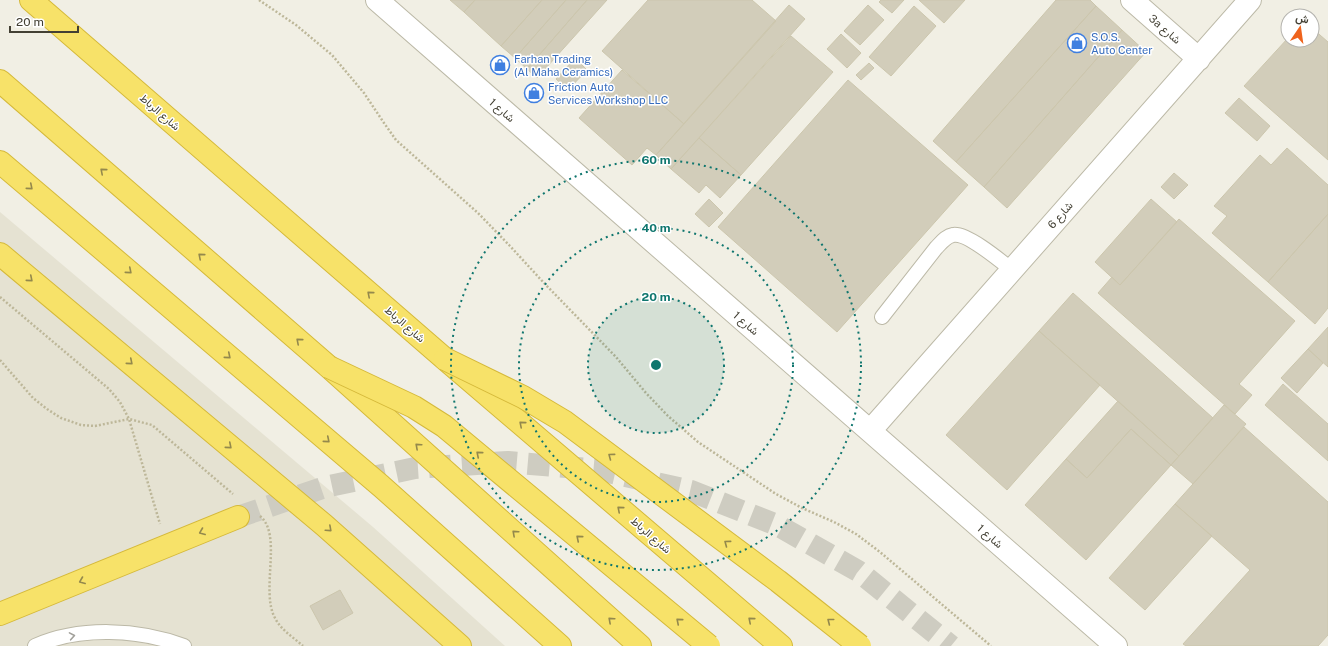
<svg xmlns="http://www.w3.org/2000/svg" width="1328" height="646" font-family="'Public Sans',Vazirmatn,sans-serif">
	<rect width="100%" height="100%" fill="#f1efe4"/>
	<path fill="#e5e2d2" d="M0,212L373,527L505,646H0Z"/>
	<path fill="#d2cdba" stroke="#ccc6ad" d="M450,0H475L464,12Z
		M475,0H542L501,46L464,12Z
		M542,0H566L515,58L501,46Z
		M566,0H587L527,69L515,58Z
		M587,0H607L537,78L527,69Z
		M648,0H752L776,21L684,124L602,51Z
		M881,0H904L892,13L879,2Z
		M919,0H965L944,23Z
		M1056,0H1090L1096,6L956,162L933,141Z
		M789,5L805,19L671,169L656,155Z
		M868,5L884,20L860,45L844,31Z
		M914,6L936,26L891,76L869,57Z
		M1096,6L1122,30L984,187L956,162Z
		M1312,28L1328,42V160L1244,86L1288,38V40H1312Z
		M1122,30L1146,52L1007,208L984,187Z
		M841,34L861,53L847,68L827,49Z
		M791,36L833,72L741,175L699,138Z
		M575,58L587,70L568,90L556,79Z
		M869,63L874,68L861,80L856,75Z
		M622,70L684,124L656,155L647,148L632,165L579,118Z
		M848,80L968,185L837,332L718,227Z
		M1239,98L1270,126L1257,141L1225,113Z
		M699,138L741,175L720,198L706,185L699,193L671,169Z
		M1287,148L1328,185V214L1268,282L1212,233L1227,216L1214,206L1260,155L1271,165Z
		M1174,173L1188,185L1174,199L1161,187Z
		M709,199L723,213L709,227L695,214Z
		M1151,199L1177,222L1120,285L1095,262Z
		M1328,214V308L1315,324L1268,282Z
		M1179,219L1295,321L1239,384L1252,395L1235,414L1098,293L1112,277L1120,285Z
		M1073,293L1213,418L1179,456L1039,331Z
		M1328,327V367L1308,349Z
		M1039,331L1100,385L1007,490L946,435Z
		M1308,349L1323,363L1297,393L1281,378Z
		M1283,384L1328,424V461L1265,405Z
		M1118,401L1179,456L1171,465L1131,429L1087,478L1066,459Z
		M1224,405L1246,424L1193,484L1171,465Z
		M1244,427L1328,502V635L1318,646H1186L1183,644L1250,570L1175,504Z
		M1131,429L1171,465L1086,560L1025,505L1066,459L1087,478Z
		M1175,504L1212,536L1145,610L1109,578Z
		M340,590L353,613L323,630L310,606Z"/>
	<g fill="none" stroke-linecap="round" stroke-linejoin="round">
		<path stroke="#ceccc1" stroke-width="22" stroke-dasharray="22 11" stroke-linecap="butt" d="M238,517L325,487L415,468L508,462L600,470L691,491L777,525L858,571L951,646"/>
		<defs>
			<path id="service" d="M882,317L936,248C941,243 946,236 953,235C966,232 1002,262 1012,270
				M35,646C80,626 139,629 184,646"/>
			<path id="minor" d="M377,0L1116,646
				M1132,0L1199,59
				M870,431L1250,0"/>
			<path id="motorway" d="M31,0L445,359L781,646
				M0,81L329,367L640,646
				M0,162L381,486L560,646
				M0,254L324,525L460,646
				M0,614L238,517"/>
		</defs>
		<use href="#service" stroke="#bcb9a7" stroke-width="16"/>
		<use href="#minor" stroke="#bcb9a7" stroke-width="24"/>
		<use href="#motorway" stroke="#d5b93a" stroke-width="24"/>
		<path stroke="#bdb799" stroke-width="2.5" stroke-dasharray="2 2" stroke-linecap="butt" d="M259,0L296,25L332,55L364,93L384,123L396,140L478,213L510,246L544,283L616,357L646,393L668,416L698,442L776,494L802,508L834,522L856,534L880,552L991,646
			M0,297L109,389L120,402L129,419L160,524
			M0,360L33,398L47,409L61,418L81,425L95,426L129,419L152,425L233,494
			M260,516C283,535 260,591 275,618C281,630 293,637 303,646"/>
		<use href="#service" stroke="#fff" stroke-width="14"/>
		<use href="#minor" stroke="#fff" stroke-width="22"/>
		<use href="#motorway" stroke="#f7e269" stroke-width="22"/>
		<defs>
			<path id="motorway-bridge" d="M445,359L523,397L565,422L778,581L860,646
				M329,367L414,407L444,426L709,646"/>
		</defs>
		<use href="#motorway-bridge" stroke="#d5b93a" stroke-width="24" stroke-linecap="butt"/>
		<use href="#motorway-bridge" stroke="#f7e269" stroke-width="22"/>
	</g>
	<defs><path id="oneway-chevron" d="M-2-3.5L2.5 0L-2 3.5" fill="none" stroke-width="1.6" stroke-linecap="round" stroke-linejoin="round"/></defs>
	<g stroke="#94894c">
		<use href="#oneway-chevron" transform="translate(103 171) rotate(-139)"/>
		<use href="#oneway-chevron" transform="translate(30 187) rotate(40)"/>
		<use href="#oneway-chevron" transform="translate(201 256) rotate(-139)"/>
		<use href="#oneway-chevron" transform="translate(129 271) rotate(40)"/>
		<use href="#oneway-chevron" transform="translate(30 279) rotate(40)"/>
		<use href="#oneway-chevron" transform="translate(370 294) rotate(-139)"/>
		<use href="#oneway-chevron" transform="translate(299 341) rotate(-139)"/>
		<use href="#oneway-chevron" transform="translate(228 356) rotate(40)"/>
		<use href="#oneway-chevron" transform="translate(130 362) rotate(40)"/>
		<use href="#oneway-chevron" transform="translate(522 424) rotate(-139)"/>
		<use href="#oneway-chevron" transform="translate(327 440) rotate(40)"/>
		<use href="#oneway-chevron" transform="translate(229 446) rotate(40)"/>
		<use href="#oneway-chevron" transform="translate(418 446) rotate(-138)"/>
		<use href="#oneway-chevron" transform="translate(479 454) rotate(-140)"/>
		<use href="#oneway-chevron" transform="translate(611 456) rotate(-143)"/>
		<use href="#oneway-chevron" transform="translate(620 509) rotate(-139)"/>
		<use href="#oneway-chevron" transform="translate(329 529) rotate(42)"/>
		<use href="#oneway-chevron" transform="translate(202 532) rotate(158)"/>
		<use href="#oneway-chevron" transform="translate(515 533) rotate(-138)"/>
		<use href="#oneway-chevron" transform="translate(579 538) rotate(-140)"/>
		<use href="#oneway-chevron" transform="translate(727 543) rotate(-143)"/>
		<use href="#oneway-chevron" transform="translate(82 581) rotate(158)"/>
		<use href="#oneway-chevron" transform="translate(611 620) rotate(-138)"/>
		<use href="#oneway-chevron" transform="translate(751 620) rotate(-139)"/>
		<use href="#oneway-chevron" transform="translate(679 621) rotate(-140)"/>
		<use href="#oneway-chevron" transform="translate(830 621) rotate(-142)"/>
	</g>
	<use stroke="#a1a09a" href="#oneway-chevron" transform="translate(72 636) rotate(-10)"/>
	<circle cx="656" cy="365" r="68" fill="#0f766e" fill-opacity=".12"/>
	<g fill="none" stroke="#0f766e" stroke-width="2" stroke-dasharray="2 4">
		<circle cx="656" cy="365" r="68"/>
		<circle cx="656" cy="365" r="137"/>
		<circle cx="656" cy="365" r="205"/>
	</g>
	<defs>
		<symbol id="shop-ring" viewBox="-11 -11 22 22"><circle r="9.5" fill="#fff" stroke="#3f7fe0" stroke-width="1.5"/><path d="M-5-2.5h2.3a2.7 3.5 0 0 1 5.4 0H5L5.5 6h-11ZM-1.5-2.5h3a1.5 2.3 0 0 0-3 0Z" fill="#3f7fe0"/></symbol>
	</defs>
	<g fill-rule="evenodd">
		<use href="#shop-ring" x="1066" y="32" width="22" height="22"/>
		<use href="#shop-ring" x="489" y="54" width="22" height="22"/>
		<use href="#shop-ring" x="523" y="82" width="22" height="22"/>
	</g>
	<g text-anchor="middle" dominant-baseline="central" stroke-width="3" stroke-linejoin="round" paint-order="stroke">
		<g font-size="11" fill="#434034" stroke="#fff">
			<text transform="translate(1165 29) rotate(41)">3a شارع</text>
			<text transform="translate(502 110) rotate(41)">شارع 1</text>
			<text transform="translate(160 112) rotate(41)">شارع الرباط</text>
			<text transform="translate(1060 215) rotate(-49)">شارع 6</text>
			<text transform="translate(746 323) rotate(41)">شارع 1</text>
			<text transform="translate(405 324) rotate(41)">شارع الرباط</text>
			<text transform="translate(651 535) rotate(41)">شارع الرباط</text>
			<text transform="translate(990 536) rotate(41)">شارع 1</text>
		</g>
		<g font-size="11" fill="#366cbe" stroke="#fff" text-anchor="start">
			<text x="1091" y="37">S.O.S.<tspan x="1091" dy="13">Auto Center</tspan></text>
			<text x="514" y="59">Farhan Trading<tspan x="514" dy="13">(Al Maha Ceramics)</tspan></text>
			<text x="548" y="87">Friction Auto<tspan x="548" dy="13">Services Workshop LLC</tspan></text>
		</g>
	</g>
	<circle cx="656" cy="365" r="6" fill="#0f766e" stroke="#fff" stroke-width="2"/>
	<g font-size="12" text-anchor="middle" font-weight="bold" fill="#0f766e" stroke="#fff" stroke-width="3" stroke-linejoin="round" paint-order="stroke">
		<text x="656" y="164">60 m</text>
		<text x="656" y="232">40 m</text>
		<text x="656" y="301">20 m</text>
	</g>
	<g transform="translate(1300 28) rotate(13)"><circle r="19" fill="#ffffff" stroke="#b4b3ae"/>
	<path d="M0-3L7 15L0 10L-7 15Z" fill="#ef631c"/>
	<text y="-6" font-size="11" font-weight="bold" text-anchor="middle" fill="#434034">ش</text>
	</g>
	<path d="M10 26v6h68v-6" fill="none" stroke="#434034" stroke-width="2"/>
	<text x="16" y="26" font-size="12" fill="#434034" stroke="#ffffff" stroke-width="3" paint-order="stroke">20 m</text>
</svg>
